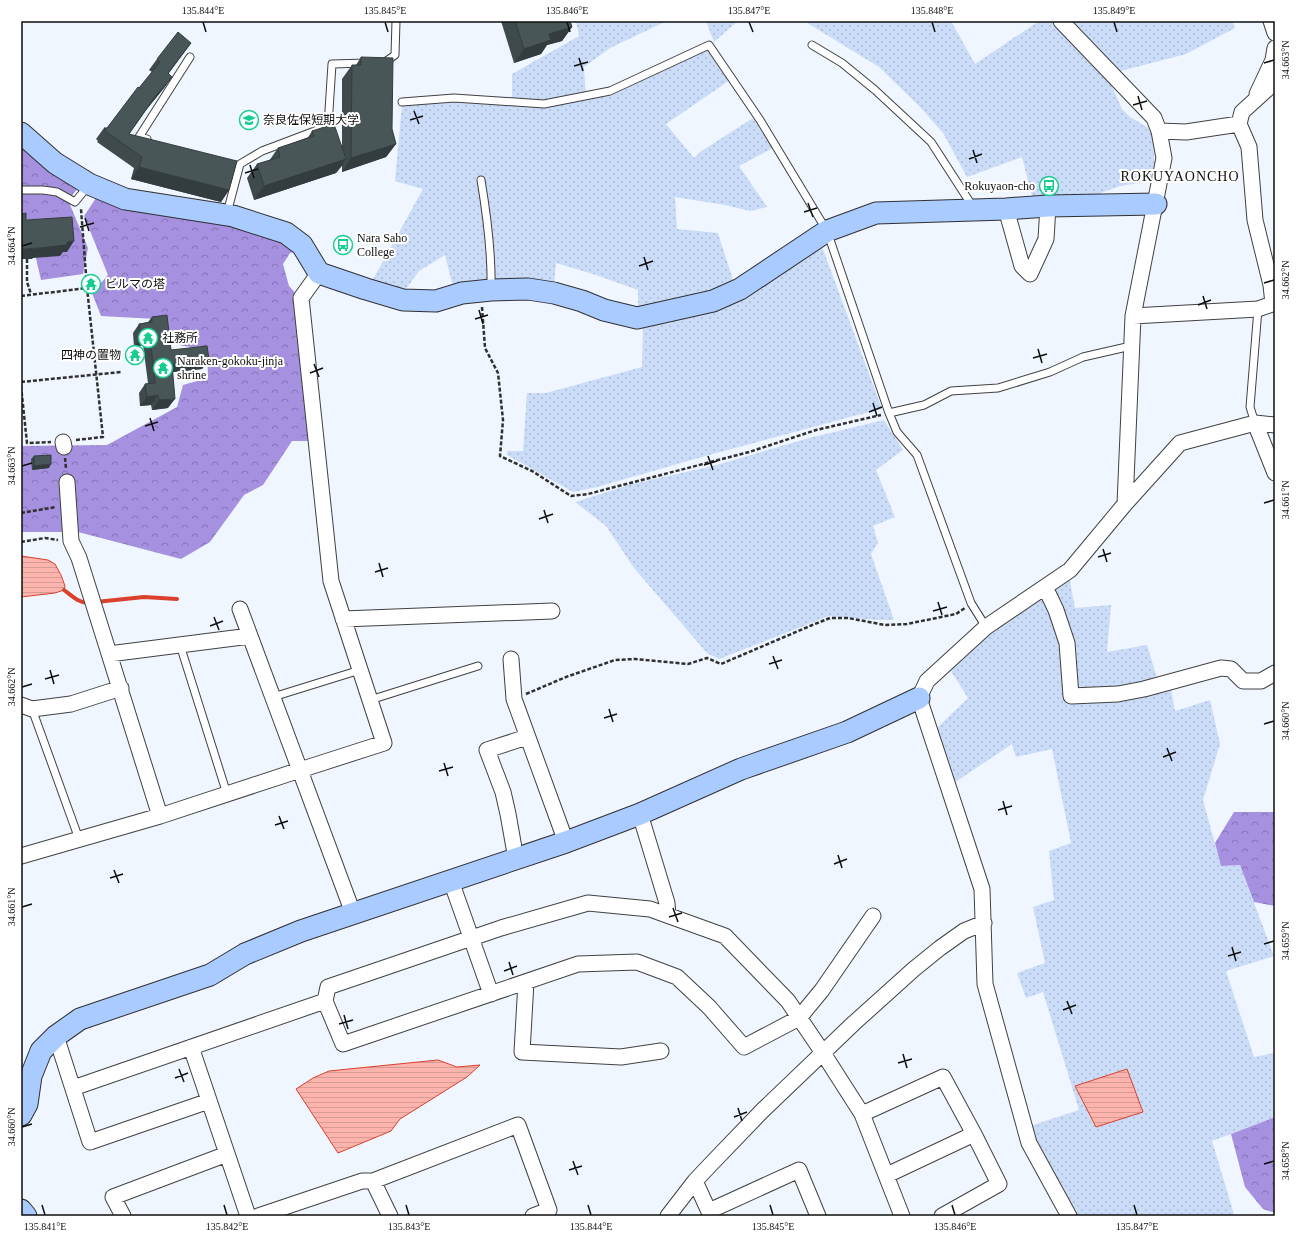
<svg xmlns="http://www.w3.org/2000/svg" width="1296" height="1237" font-family="'Times New Roman','Noto Sans JP',serif">
	<defs>
		<pattern id="farmland-dots" width="8" height="8" patternUnits="userSpaceOnUse"><rect width="8" height="8" fill="#cbdcf8"/><path d="M2 2h.1M6 6h.1" fill="none" stroke="#adbcd3" stroke-width="1.8" stroke-linecap="round"/></pattern>
		<pattern id="forest-crowns" width="20" height="18" patternUnits="userSpaceOnUse"><rect width="20" height="18" fill="#a691e0"/><path d="M2 6a3 3 0 1 1 6 0M12 15a3 3 0 1 1 6 0" fill="none" stroke="#8675b4"/></pattern>
		<pattern id="water-rules" width="6" height="5" patternUnits="userSpaceOnUse"><rect width="6" height="5" fill="#fdb4ad"/><path d="M0 2.5h6" fill="none" stroke="#d89a94"/></pattern>
	</defs>
	<rect width="100%" height="100%" fill="#eff6ff"/>
	<path fill="url(#farmland-dots)" d="M576,21H667L610,48L584,67L586,98L611,96L707,50L730,80L666,124L694,158L700,152L753,118L773,148L739,166L767,207L750,211L725,205L675,197L677,229L718,233L734,283L680,301L638,310V290L596,275L556,263L554,285L453,287L445,255L419,271L406,289L371,283L423,189L395,181L402,105L454,95L512,97V74L579,36Z
		M706,21H738L714,42Z
		M804,21H951L975,64L1039,21H1051L1108,78L1122,109L1130,117L1152,130L1156,180L1120,186L1090,197L1033,200L1022,157L967,177L943,133L920,107L879,67Z
		M1072,21H1232L1235,28L1186,54L1117,72Z
		M821,244L882,409L850,417L709,455L597,487L573,492L507,455V451H523L527,393H546L642,367L643,323Z
		M884,420L903,450L876,470L895,517L873,526L878,543L871,554L894,620H878L829,616L719,659L707,653L634,568L606,526L575,502L632,484L713,466L809,438Z
		M1069,576L1075,608L1111,605L1107,652L1147,645L1159,684L1170,683L1175,711L1210,700L1220,744L1203,800L1221,866L1240,865L1274,956L1226,971L1254,1057L1275,1053V1117L1212,1141L1234,1214L1224,1216H1076L1030,1126L1079,1110L1043,992L1026,998L1017,973L1045,963L1033,907L1054,900L1049,851L1071,843L1052,749L1016,757L1012,744L954,783L935,730L968,698L949,668L1002,623Z"/>
	<path fill="url(#forest-crowns)" d="M21,139L78,188L68,200L88,248L83,274L41,280L35,254L46,220L21,219Z
		M98,195L285,236L300,250L290,253L283,264L289,286L298,296L311,441H292L263,485L244,495L210,542L181,559L78,532H21V446L107,445L177,407L183,385L208,378L207,350L179,345L156,319L101,316L92,293L108,275L84,216Z
		M1234,812H1275V906L1254,902L1240,865L1221,866L1215,843Z
		M1275,1117V1213L1263,1209L1245,1187L1231,1134Z"/>
	<path fill="url(#water-rules)" stroke="#db402c" d="M21,556L48,560L55,564L61,575L65,586L64,590L55,593L21,597Z
		M438,1060L457,1067L480,1065L467,1077L400,1119L391,1131L338,1153L296,1089L313,1078L329,1071Z
		M1127,1069L1143,1112L1096,1127L1075,1086Z"/>
	<g fill="none" stroke-linecap="round" stroke-linejoin="round">
		<path stroke="#db402c" stroke-width="4" d="M64,590C72,596 79,603 89,603
			M96,602L144,597L177,599"/>
		<defs>
			<path id="lane" d="M812,45L842,63L875,90L931,142L973,207
				M385,62L395,55L396,21
				M402,102L454,98L544,104L610,91L709,45L760,120L827,231L889,413L924,405L951,391L998,388L1050,372L1083,357L1131,346
				M147,139L139,137L190,57
				M481,180C487,216 492,252 491,289
				M21,190H43L57,192L75,202L88,186
				M227,213L240,164L262,151L328,126L332,64L367,63
				M889,413L897,432L917,455L971,603L986,627
				M1255,423L1250,407L1258,309
				M180,645L227,794
				M273,697L360,670
				M370,700L478,666
				M32,709L79,839"/>
			<path id="street" d="M1061,21L1154,118L1159,131L1164,158L1133,316L1125,504
				M1271,21L1275,33
				M1257,94L1273,60L1275,48
				M1159,131L1186,132L1239,124
				M1006,209L1022,266L1030,274L1046,239L1048,206
				M1273,304L1271,285L1255,220L1249,147L1239,124L1242,112L1275,82
				M1133,316L1258,309L1275,303
				M1255,423L1275,473
				M63,442L64,447
				M67,482L71,541L79,558L160,816
				M1045,587L1056,610L1067,643L1071,696L1118,694L1144,689L1221,668L1231,669L1243,681H1261L1275,673
				M240,609L353,913
				M343,619L552,611
				M109,654L250,636
				M511,659L514,699L566,842
				M21,705L32,709L71,704L121,688
				M640,814L667,903L668,915
				M21,856L160,816L300,770L384,743L331,581L301,298L319,273
				M516,859L508,814L503,792L487,750L527,737
				M451,881L491,994
				M526,982L522,1052L621,1057L661,1051
				M325,1001L328,987L501,928L588,903L650,909L725,936L788,1001L823,1053L862,1114L902,1216
				M56,1036L90,1142L209,1101
				M191,1047L248,1216
				M73,1088L325,1001L343,1044L578,964L637,962L677,977L709,1007L744,1047L799,1018L822,990L873,916
				M862,1114L943,1077L974,1134L999,1184L942,1216
				M887,1175L974,1134
				M373,1181L390,1216
				M695,1181L711,1216
				M709,1211L799,1170L818,1216
				M123,1216L113,1197L227,1154
				M258,1216L362,1181H373L518,1125L549,1210L533,1216
				M668,1216L695,1181L712,1163L763,1110L854,1023L914,969L940,948L964,931L984,923
				M1069,1216L1029,1143L985,984L982,889L919,698L927,681L986,627L1070,570L1125,504L1180,443L1255,423L1275,425"/>
			<path id="secondary" d="M21,133L55,163L89,184L125,199L233,216L286,233L302,245L319,273L366,289L403,300L436,301L462,293L491,290L528,289L554,293L582,301L604,310L637,318L713,301L740,289L827,231L876,213L1006,209L1048,206L1156,204
				M21,1115L27,1104L31,1076L41,1051L56,1036L80,1019L210,975L245,954L301,931L566,842L640,814L741,769L847,732L919,698
				M21,1210L26,1216"/>
		</defs>
		<use href="#lane" stroke="#414141" stroke-width="9"/>
		<use href="#street" stroke="#414141" stroke-width="17"/>
		<use href="#secondary" stroke="#303030" stroke-width="23"/>
		<path stroke="#303030" stroke-width="2.5" stroke-dasharray="4 2" stroke-linecap="butt" d="M27,259V282L31,294
			M21,296L87,288
			M482,307L485,348L498,373L503,420L500,456L532,471L571,496L588,494L749,452L816,430L881,415
			M21,382L121,372
			M21,386L27,443L51,442
			M76,440L103,437L87,288L81,209
			M65,458L66,469
			M21,513L56,507
			M21,542L45,538L58,540
			M526,694L566,677L615,660L635,659L688,664L707,658L721,664L810,626L830,618H848L885,625L907,624L956,614L965,608"/>
		<use href="#lane" stroke="#fff" stroke-width="7"/>
		<use href="#street" stroke="#fff" stroke-width="15"/>
		<use href="#secondary" stroke="#aacbff" stroke-width="21"/>
	</g>
	<path fill="#3f4a4c" d="M501,21H570L572,27L562,41L547,45L541,54L514,63Z
		M191,43L168,74L172,77L164,88L146,110L129,134L229,190L221,202L131,179L134,168L97,142L98,141L96,139L104,128H107L152,72L149,70L157,59Z
		M361,57L392,129L396,144L386,157L342,172V166L336,173L254,200L247,178L257,164L269,161L278,148L307,139L312,131L342,146V79L352,65H356Z
		M152,317L171,350L209,359L202,369L173,372L168,408L152,410L151,405L140,406L139,393L145,384L148,383L143,345L134,347L133,333L139,324L148,322Z
		M34,456L49,468L32,470L31,459Z"/>
	<path fill="#333c3e" d="M572,27L562,41L547,45L541,54L514,63L524,49L549,34Z
		M191,43L183,54L160,85L168,73Z
		M172,77L164,88L146,110L121,145L154,98Z
		M396,144L386,157L342,172L351,158Z
		M346,159L336,173L254,200L264,186Z
		M139,167L229,190L221,202L131,179Z
		M74,241L67,252H63L60,256L33,258L32,259H21V249L39,248L67,242Z
		M150,336L143,345L134,347L141,337Z
		M209,359L202,369L165,373L172,364Z
		M158,395L151,405L140,406L147,397Z
		M175,399L168,408L152,410L159,400Z
		M51,464L49,468L32,470L34,466Z"/>
	<path fill="#495658" stroke="#333c3e" d="M515,21H570L572,27L549,34L551,40L524,49Z
		M178,32L191,43L168,73L172,77L154,98L129,134L237,161L229,190L139,167L142,157L105,131L106,129L104,128H107L138,87L139,88L160,62L157,59Z
		M361,57L393,58L392,129L396,144L351,158L352,65H361Z
		M334,124L346,159L264,186L257,164L280,157L278,148L314,136L312,131Z
		M26,213V220L72,217L74,241L67,242V245L39,248L21,249V214Z
		M167,315L171,350L207,346L209,359L172,364L175,399L159,400L158,395L147,397L145,384L155,383L150,336L141,337L139,324L152,322V317Z
		M51,455V464L34,466V456Z"/>
	<path fill="none" stroke="#0e0e0e" stroke-width="1.5" d="M203,22L206,32M385,22L388,32M567,22L570,32M749,22L753,32M932,22L935,32M1114,22L1117,32M579,58L583,71M1264,63L1274,60M574,66L588,62M1138,96L1142,110M1133,105L1147,101M414,111L419,124M410,120L423,116M973,150L977,163M969,159L982,154M250,165L254,178M245,173L258,169M808,203L813,217M804,212L817,208M85,218L89,231M80,227L94,223M22,246L32,243M644,257L648,270M639,266L653,261M1264,283L1274,280M1203,296L1207,309M1198,305L1211,300M479,310L483,324M475,319L488,315M1038,349L1042,363M1033,358L1047,354M314,364L319,377M310,373L323,368M873,403L877,416M869,412L882,407M150,418L154,431M145,426L158,422M708,456L713,470M704,465L717,461M22,466L32,463M1264,503L1274,500M544,510L548,523M539,519L553,514M1103,549L1107,562M1098,557L1111,553M379,563L383,577M375,572L388,568M938,602L942,615M933,611L947,607M214,617L219,630M210,626L223,621M773,656L778,669M769,664L782,660M50,670L54,684M45,679L59,675M22,687L32,684M609,709L613,722M604,718L617,714M1264,724L1274,721M1167,748L1172,761M1163,757L1176,752M444,763L448,776M439,771L453,767M1003,801L1007,815M998,810L1012,806M279,816L284,829M275,825L288,821M838,855L842,868M834,864L847,859M114,870L119,883M110,878L123,874M22,907L32,904M673,908L678,922M669,917L682,913M1264,944L1274,941M1232,947L1236,961M1228,956L1241,952M509,962L513,975M504,971L517,966M1067,1001L1072,1014M1063,1010L1076,1005M344,1015L348,1029M339,1024L353,1020M903,1054L907,1068M898,1063L912,1059M179,1069L184,1082M175,1078L188,1073M738,1108L742,1121M734,1117L747,1112M22,1127L32,1124M573,1161L578,1175M1264,1164L1274,1161M569,1170L582,1166M42,1205L45,1215M224,1205L227,1215M406,1205L409,1215M588,1205L591,1215M770,1205L773,1215M952,1205L955,1215M1134,1205L1137,1215"/>
	<defs>
		<symbol id="university-ring" viewBox="-11 -11 22 22"><circle r="9.5" fill="#fff" stroke="#17cd90" stroke-width="1.5"/><path d="M0-5L7-2L0 1L-7-2ZM-4 1L0 2.5L4 1V4Q0 6-4 4Z" fill="#17cd90"/></symbol>
		<symbol id="bus-ring" viewBox="-11 -11 22 22"><circle r="9.5" fill="#fff" stroke="#17cd90" stroke-width="1.5"/><path d="M-5-6H5V4H4V6H2V4H-2V6H-4V4H-5ZM-3.5-4V0h7V-4ZM-3.5 1.2v1.5H-2V1.2ZM2 1.2v1.5H3.5V1.2Z" fill="#17cd90"/></symbol>
		<symbol id="temple-ring" viewBox="-11 -11 22 22"><circle r="9.5" fill="#fff" stroke="#17cd90" stroke-width="1.5"/><path d="M0-6L5-2H3V0L6.5 2.5H4V6H1.5V3h-3V6H-4V2.5H-6.5L-3 0V-2H-5Z" fill="#17cd90"/></symbol>
	</defs>
	<g fill-rule="evenodd">
		<use href="#university-ring" x="238" y="109" width="22" height="22"/>
		<use href="#bus-ring" x="1038" y="175" width="22" height="22"/>
		<use href="#bus-ring" x="332" y="234" width="22" height="22"/>
		<use href="#temple-ring" x="80" y="273" width="22" height="22"/>
		<use href="#temple-ring" x="137" y="327" width="22" height="22"/>
		<use href="#temple-ring" x="124" y="344" width="22" height="22"/>
		<use href="#temple-ring" x="152" y="357" width="22" height="22"/>
	</g>
	<g text-anchor="middle" dominant-baseline="central" stroke-width="4" stroke-linejoin="round" paint-order="stroke">
		<g font-size="12" fill="#0e0e0e" stroke="#fff" text-anchor="start">
			<text x="263" y="120">奈良佐保短期大学</text>
			<text x="1035" y="186" text-anchor="end">Rokuyaon-cho</text>
			<text x="357" y="238">Nara Saho<tspan x="357" dy="14">College</tspan></text>
			<text x="105" y="284">ビルマの塔</text>
			<text x="162" y="338">社務所</text>
			<text x="121" y="355" text-anchor="end">四神の置物</text>
			<text x="177" y="361">Naraken-gokoku-jinja<tspan x="177" dy="14">shrine</tspan></text>
		</g>
		<g font-size="14" letter-spacing="1" fill="#0e0e0e" stroke="#fff">
			<text x="1180" y="176">ROKUYAONCHO</text>
		</g>
	</g>
	<rect width="1296" height="1237" fill="none" stroke="#ffffff" stroke-width="44"/>
	<rect x="22" y="22" width="1252" height="1193" fill="none" stroke="#0e0e0e" stroke-width="1.5"/>
	<g font-size="10" text-anchor="middle" fill="#0e0e0e">
		<text x="203" y="14">135.844°E</text>
		<text x="385" y="14">135.845°E</text>
		<text x="567" y="14">135.846°E</text>
		<text x="749" y="14">135.847°E</text>
		<text x="932" y="14">135.848°E</text>
		<text x="1114" y="14">135.849°E</text>
		<text transform="translate(1285 60) rotate(-90)" y="4">34.663°N</text>
		<text transform="translate(11 246) rotate(-90)" y="4">34.664°N</text>
		<text transform="translate(1285 280) rotate(-90)" y="4">34.662°N</text>
		<text transform="translate(11 466) rotate(-90)" y="4">34.663°N</text>
		<text transform="translate(1285 500) rotate(-90)" y="4">34.661°N</text>
		<text transform="translate(11 687) rotate(-90)" y="4">34.662°N</text>
		<text transform="translate(1285 721) rotate(-90)" y="4">34.660°N</text>
		<text transform="translate(11 907) rotate(-90)" y="4">34.661°N</text>
		<text transform="translate(1285 941) rotate(-90)" y="4">34.659°N</text>
		<text transform="translate(11 1127) rotate(-90)" y="4">34.660°N</text>
		<text transform="translate(1285 1161) rotate(-90)" y="4">34.658°N</text>
		<text x="45" y="1230">135.841°E</text>
		<text x="227" y="1230">135.842°E</text>
		<text x="409" y="1230">135.843°E</text>
		<text x="591" y="1230">135.844°E</text>
		<text x="773" y="1230">135.845°E</text>
		<text x="955" y="1230">135.846°E</text>
		<text x="1137" y="1230">135.847°E</text>
	</g>
</svg>
